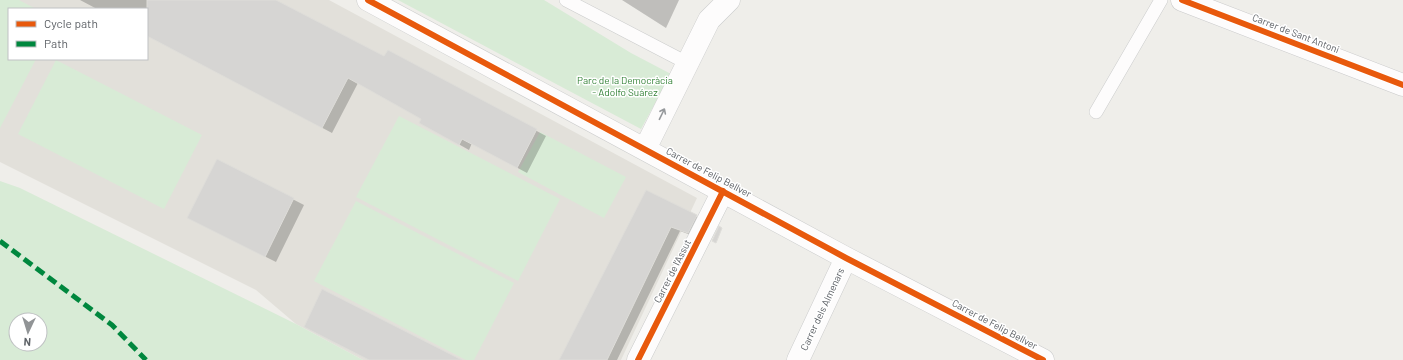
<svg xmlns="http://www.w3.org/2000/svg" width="1403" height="360" font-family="Barlow,sans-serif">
	<rect width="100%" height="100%" fill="#efeeea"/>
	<path fill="#e2e0da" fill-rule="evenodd" d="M0,0H329L697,198L621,360H363L296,324L256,290L0,162ZM9,9H147V59H9Z"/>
	<path fill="#d8ebd6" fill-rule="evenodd" d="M0,0H19L36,9H9V59H36L0,128Z
		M398,0H544L631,53L671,74L641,129Z
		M56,60L202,135L164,209L18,134Z
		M399,116L560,199L518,281L356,197Z
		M540,132L626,177L604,218L518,172Z
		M0,181L20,188L296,324L363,360H0ZM16,320H40V344H16Z
		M356,201L514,283L474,360H466L314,281Z"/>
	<path fill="#0003" d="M80,0H274L384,58L388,51L546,136L527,173L472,143L469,150L421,123L423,118L358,83L332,133L147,35V9H97Z
		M622,0H679L666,28Z
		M217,160L304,205L276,262L188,218Z
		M647,191L704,221L696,237L680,231L617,360H560Z"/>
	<path fill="#d6d5d3" stroke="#deddd9" d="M147,0H276L384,56L388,50L537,129L517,168L462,139L459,145L419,123L421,119L348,78L322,128L147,36Z
		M217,159L294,198L265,257L187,218Z
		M646,190L697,215L688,233L671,227L607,360H559Z
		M719,226L722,228L716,243L712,241Z
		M322,289L462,360H369L304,327Z"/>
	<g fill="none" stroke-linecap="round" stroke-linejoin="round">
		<defs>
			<path id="lane" d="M566,0L687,63
				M1096,112L1161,0"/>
			<path id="street" d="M368,0L846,258L1043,360
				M645,149L709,20L729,0
				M638,360L723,191
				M798,360L846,258"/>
			<path id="secondary" d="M1182,0L1403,85"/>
		</defs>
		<use href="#lane" stroke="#cbcccc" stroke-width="14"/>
		<use href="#street" stroke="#cbcccc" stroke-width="23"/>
		<use href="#secondary" stroke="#cacacb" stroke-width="23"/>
		<use href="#lane" stroke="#fdfcfc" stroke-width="13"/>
		<use href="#street" stroke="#fdfcfc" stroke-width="22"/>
		<use href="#secondary" stroke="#fdfcfc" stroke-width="22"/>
		<path stroke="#00873e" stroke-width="5" stroke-dasharray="10 5" stroke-linecap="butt" d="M0,241L112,325L146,360"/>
		<defs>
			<path id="cycleway" d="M368,0L846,258L1043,360
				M1182,0L1403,85
				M638,360L723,191"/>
		</defs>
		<use href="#cycleway" stroke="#fff" stroke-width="8"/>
		<use href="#cycleway" stroke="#e8590c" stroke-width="6"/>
	</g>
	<defs><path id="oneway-shaft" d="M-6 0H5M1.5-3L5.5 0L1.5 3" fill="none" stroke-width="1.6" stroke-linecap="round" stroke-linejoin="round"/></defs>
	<use stroke="#96999c" href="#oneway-shaft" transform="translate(662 114) rotate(-64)"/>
	<g text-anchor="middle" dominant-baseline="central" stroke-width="3" stroke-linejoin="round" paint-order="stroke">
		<g font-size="10" fill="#5f6368" stroke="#fff">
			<text transform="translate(1296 33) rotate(21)">Carrer de Sant Antoni</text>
			<text transform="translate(709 172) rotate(28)">Carrer de Felip Bellver</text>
			<text transform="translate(672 271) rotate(-63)">Carrer de l'Assut</text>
			<text transform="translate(822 309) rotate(-65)">Carrer dels Almenars</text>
			<text transform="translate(995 324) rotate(28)">Carrer de Felip Bellver</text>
		</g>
		<g font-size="10" fill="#348238" stroke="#fff">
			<text x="625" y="80">Parc de la Democràcia<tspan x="625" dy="12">- Adolfo Suárez</tspan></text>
		</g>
	</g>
	<rect x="8" y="8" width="140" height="52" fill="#ffffff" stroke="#bfc1c3"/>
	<rect x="16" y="21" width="20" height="6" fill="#e8590c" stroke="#bfc1c3"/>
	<text x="44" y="28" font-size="12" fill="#5f6368">Cycle path</text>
	<rect x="16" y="41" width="20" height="6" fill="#00873e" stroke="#bfc1c3"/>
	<text x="44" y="48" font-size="12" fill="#5f6368">Path</text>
	<g transform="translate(28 332) rotate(184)"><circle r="19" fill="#ffffff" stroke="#bfc1c3"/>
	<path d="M0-3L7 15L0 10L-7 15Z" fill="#919496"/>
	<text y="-6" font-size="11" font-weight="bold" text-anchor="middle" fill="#5f6368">N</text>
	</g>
</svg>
